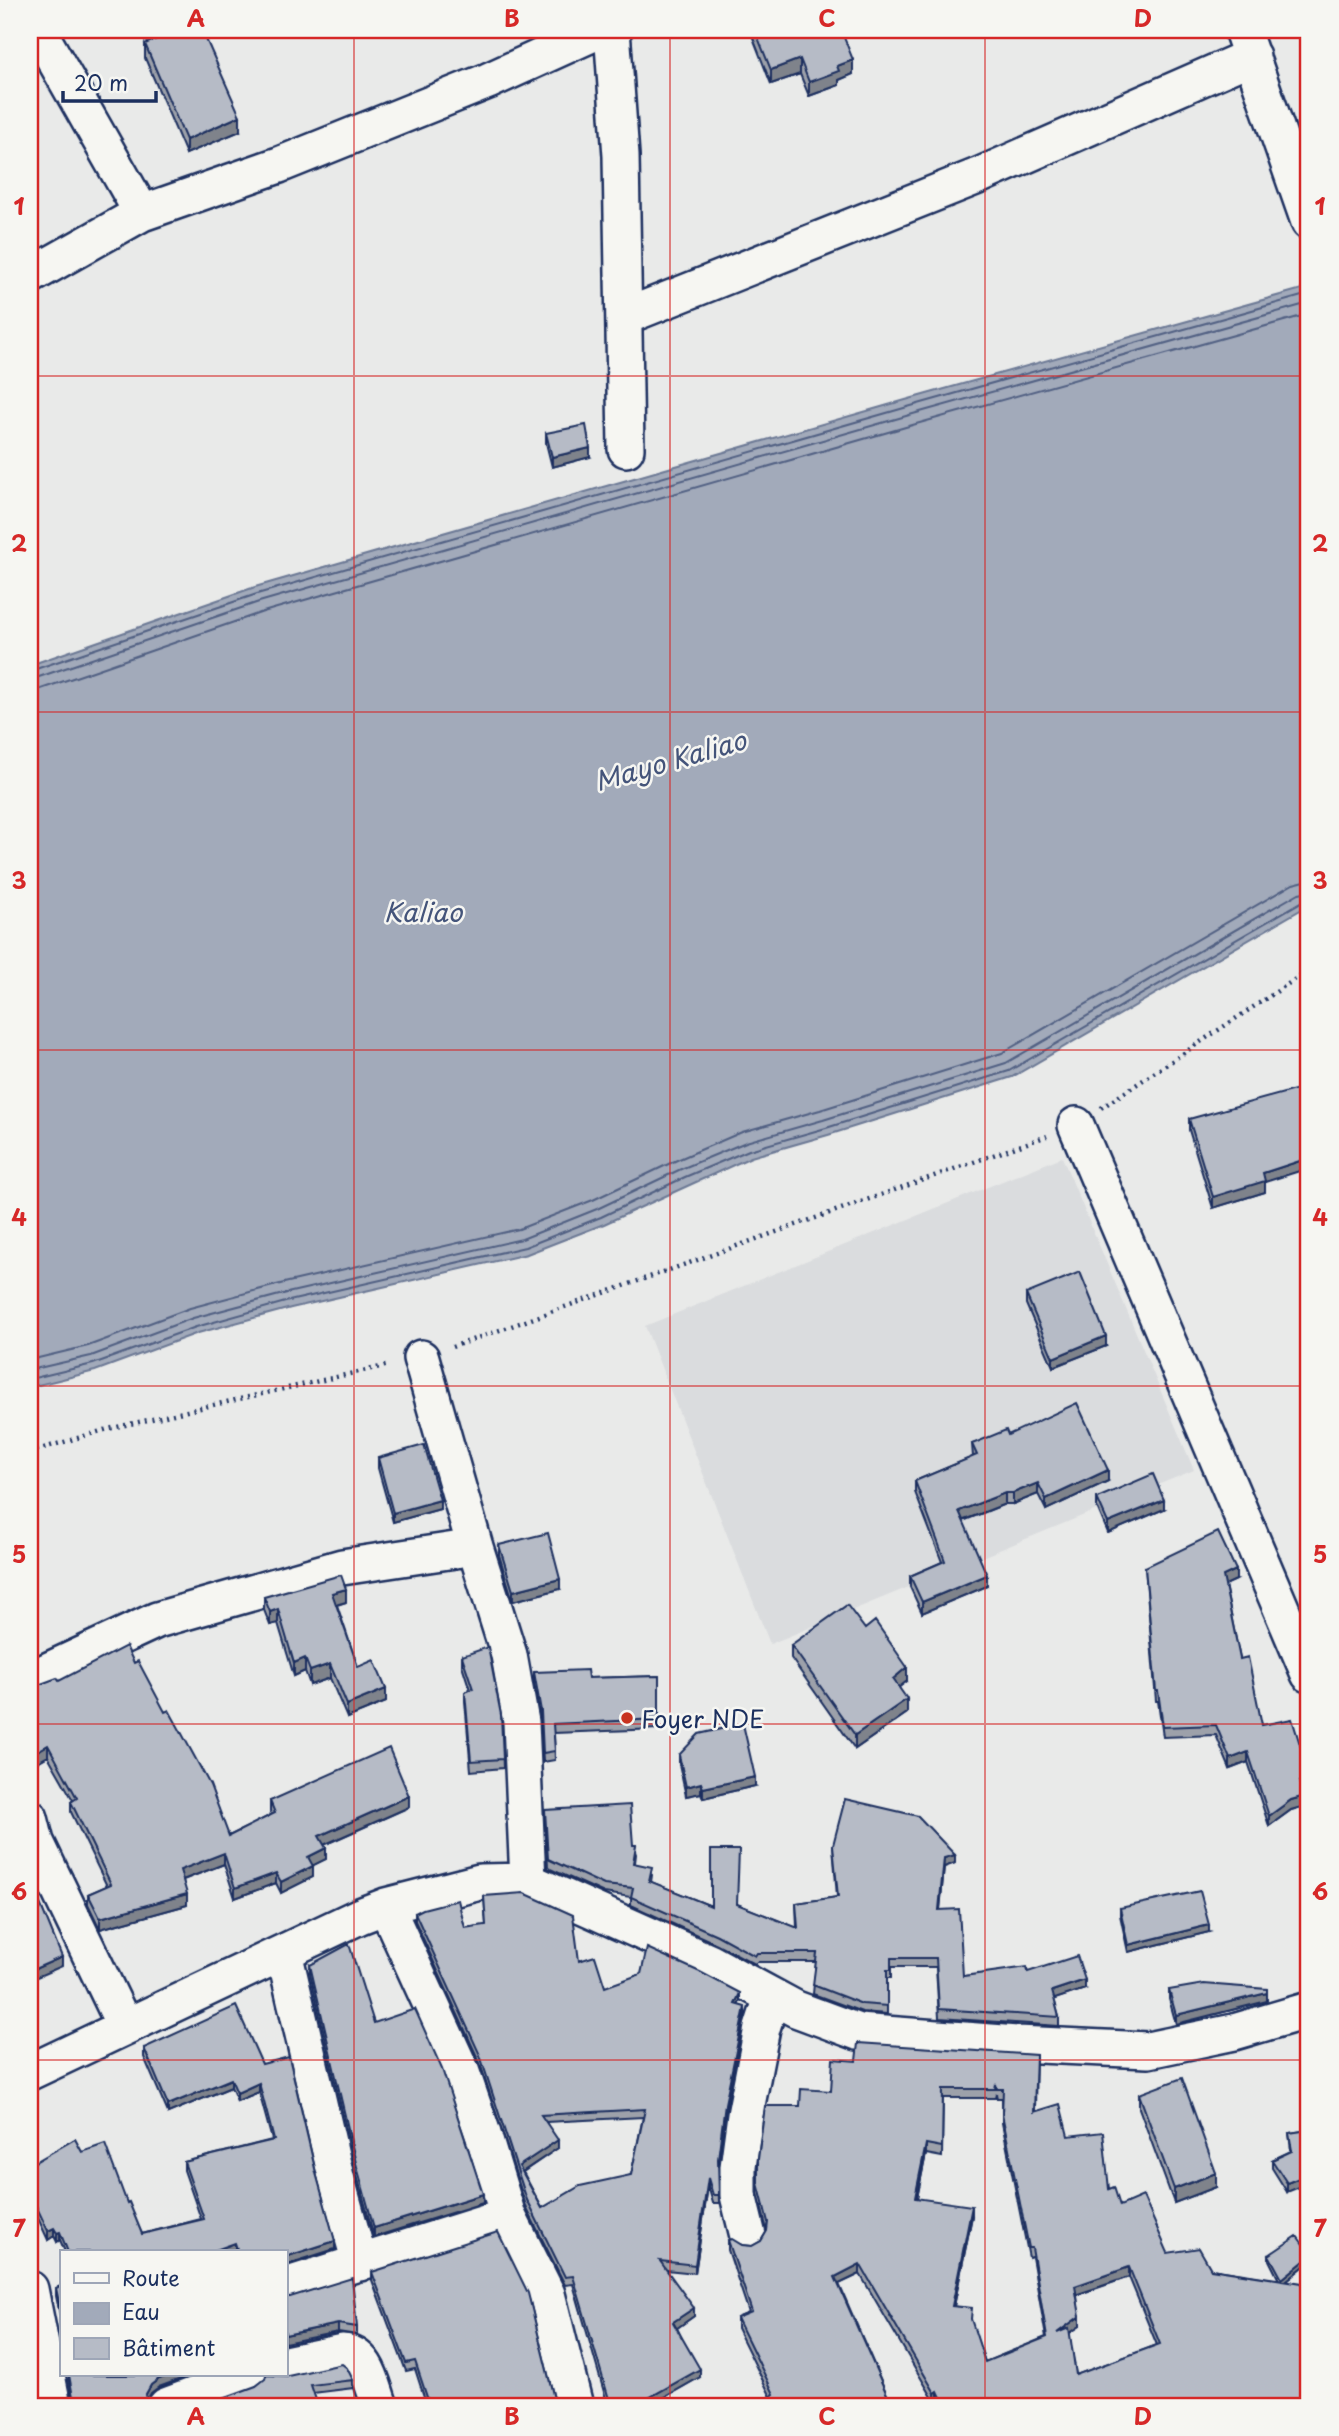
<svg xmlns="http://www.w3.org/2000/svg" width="1339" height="2436" font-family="'Playpen Sans',sans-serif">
	<rect width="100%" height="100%" fill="#e9eae9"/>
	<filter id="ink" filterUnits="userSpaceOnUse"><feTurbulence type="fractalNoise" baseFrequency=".0143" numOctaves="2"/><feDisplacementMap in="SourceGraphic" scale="14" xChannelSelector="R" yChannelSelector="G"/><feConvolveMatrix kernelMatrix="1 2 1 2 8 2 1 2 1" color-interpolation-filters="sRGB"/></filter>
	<g filter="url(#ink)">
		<path fill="#dadcde" d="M1062,1157L1194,1470L770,1644L645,1326Z"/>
		<path fill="#a2aaba" stroke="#6c7995" stroke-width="2" d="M1309,287V905L1012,1077L828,1135L751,1157L604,1224L527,1254L291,1308L198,1333L95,1371L30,1387V665L255,587L909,399Z"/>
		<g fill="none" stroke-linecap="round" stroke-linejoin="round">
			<path stroke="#516083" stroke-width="2" d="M30,671L257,594L911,406L1309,294
				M30,680L259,602L913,414L1309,303
				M30,690L41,689L263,612L916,424L1309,314
				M30,1360L88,1346L190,1308L284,1283L519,1229L593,1200L677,1160L742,1132L820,1110L1002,1053L1293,884L1309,880
				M30,1370L91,1356L193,1318L287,1293L522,1239L597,1209L681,1169L746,1142L823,1120L1006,1063L1299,893L1309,891
				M30,1379L93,1364L196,1327L289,1301L525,1247L601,1217L685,1177L749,1150L826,1128L1009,1071L1303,901L1309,900"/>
			<defs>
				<path id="minor" d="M38,30L142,213
					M612,30L621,156L626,449
					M1242,30L1309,222
					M30,276L142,213L279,165L488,81L600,30
					M624,317L978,176L1252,56
					M1076,1125L1309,1674
					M421,1358L475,1547L509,1655L521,1722L528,1881
					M30,1679L157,1620L342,1567L475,1547
					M30,1818L36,1842L125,2027
					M386,1906L461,2070L483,2134L508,2216L547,2294L575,2406
					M284,1952L336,2177L360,2263
					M30,2072L360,1916L386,1906L480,1882L528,1881L709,1962L796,2009L858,2032L1017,2044L1148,2050L1234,2032L1309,2010
					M748,2236L738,2195V2167L745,2115L762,2028L772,1997
					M285,2286L508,2216
					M30,2289L53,2406
					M285,2364L342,2352C368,2353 372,2385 380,2406
					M166,2406L249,2375"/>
			</defs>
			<use href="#minor" stroke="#1b2f5e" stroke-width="40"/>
			<path stroke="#1b2f5e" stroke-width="4.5" stroke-dasharray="2 5" stroke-linecap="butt" d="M1101,1108L1309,970
				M452,1347L1047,1136
				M30,1452L108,1429L389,1365"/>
			<use href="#minor" stroke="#f6f6f2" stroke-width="35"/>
		</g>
		<path fill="#9da1aa" stroke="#1b2f5e" stroke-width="2" fill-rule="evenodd" d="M750,30H841L853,74L839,80V85L809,96L800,74L771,84Z
			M145,44L240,131L186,154L145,58Z
			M546,433L590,457L552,467L546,443Z
			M1189,1119L1265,1182V1192L1213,1208L1189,1130Z
			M1026,1294L1106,1346L1053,1367L1026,1304Z
			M1008,1435L1108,1481L1046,1510L1038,1494L1013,1504H1005L963,1521L987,1586L922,1613L910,1587V1576L942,1562L915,1492V1481L973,1457L972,1444Z
			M378,1458L440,1509L393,1522L378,1468Z
			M1097,1498L1164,1509L1108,1533L1097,1507Z
			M499,1545L560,1589L513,1601L499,1555Z
			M1145,1567L1236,1580L1225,1585L1240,1659L1262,1725L1303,1791L1305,1806L1291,1810L1269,1826L1248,1762L1230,1769L1216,1735L1163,1737L1158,1701H1156Z
			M264,1597L346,1602L337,1605L358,1667L386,1702L347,1718L330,1678L310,1685L305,1671L294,1676L278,1623L270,1625L264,1610Z
			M865,1629L907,1681L899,1687L907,1713L855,1749L791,1658V1645Z
			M462,1656L501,1715L503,1768L471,1771L465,1701V1692L470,1690L462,1665Z
			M534,1672L588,1678L659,1676V1729L554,1733L555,1760L543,1762L541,1721L534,1682Z
			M59,1681L229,1836L271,1815L270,1811V1801L409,1807L324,1845L326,1859L313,1865V1877L281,1893L276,1883L235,1898L224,1864L183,1880L187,1905L100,1929L88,1904V1894L107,1886L71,1812V1802L73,1800L48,1756L32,1765L30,1757V1688Z
			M679,1755L755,1786L703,1798L701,1793L686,1796L679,1764Z
			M545,1810L633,1845L636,1854L635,1863L652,1875L651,1882L711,1906L737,1904L797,1928L796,1903L837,1897L833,1845L955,1863L944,1867L940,1910L963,1976L1028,1972L1085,1989L1054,1999L1059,2017V2026L939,2018L936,1967H891V1978H887V2014L862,2012L813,1994L816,1962H757L755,1964L717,1944L631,1905V1897L604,1893L548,1868Z
			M484,1896L579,1961L605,1987L740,2001L738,2005L745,2015L725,2112L718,2165L719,2203H713L708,2186L695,2273L666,2270L694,2316L677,2328L700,2377L649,2406H608L573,2284L565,2285L527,2209L480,2063L415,1921V1913L465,1928L486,1925ZM643,2117L631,2175L542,2208L523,2172L558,2148L546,2122Z
			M1120,1908L1209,1932L1128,1952L1120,1915Z
			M310,1965L374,2023L483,2203L374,2237L356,2172L310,1973Z
			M1169,1990L1267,2001L1176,2024L1169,1999Z
			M144,2048L262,2064L316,2173L335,2249L285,2265V2252H236L235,2251L233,2252H65L60,2240L57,2242L54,2236L48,2240L30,2201V2165L82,2152L127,2203L142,2234L201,2219L184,2170V2162L272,2140L259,2092L237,2101L231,2087L168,2113L144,2057Z
			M1036,2055L1035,2112L1068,2136L1109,2189L1120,2206L1168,2253L1211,2269L1279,2280L1269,2260V2255L1309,2262L1286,2281L1309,2406H940L938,2400L935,2402L860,2274L839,2284L892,2406L771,2397L737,2328V2318L749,2313L728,2250V2240L742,2245L752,2246L761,2241L767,2231L758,2193V2159L800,2106L831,2091L856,2061ZM996,2094L997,2098H1002V2123L1029,2258L1032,2257L1046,2337L985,2362L971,2321L954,2306L972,2216L917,2198L926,2154L942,2157L943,2098H995ZM1129,2277L1157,2345L1076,2375L1069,2333L1080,2326L1077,2295Z
			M1139,2094L1216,2187L1174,2203L1139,2108Z
			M1309,2130L1287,2192L1272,2168V2160L1291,2151L1289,2133Z
			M372,2272L555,2403L558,2406H427L415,2369L406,2371L372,2280Z
			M61,2286V2320L56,2296V2288Z
			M285,2297L357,2327V2335L338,2332Z
			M69,2375H192L159,2387L151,2393L147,2401L148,2406H73L69,2382Z
			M353,2380V2388L313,2393L256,2386Z"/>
		<path fill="#7f838b" stroke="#1b2f5e" stroke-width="2" d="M800,59V74L771,84V70Z
			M853,60V74L839,80V85L809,96V82L837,66Z
			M240,116V131L186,154V140Z
			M590,448V457L552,467V457Z
			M1309,1158V1168L1265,1182V1192L1213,1208V1197L1263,1173Z
			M1106,1336V1346L1053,1367V1358Z
			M1108,1470V1481L1046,1510V1499Z
			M1038,1483V1494L1013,1504V1493Z
			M1005,1493V1504L959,1522V1511Z
			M440,1500V1509L393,1522V1513Z
			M1164,1500V1509L1108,1533V1523Z
			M1236,1570V1580L1223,1586V1576Z
			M987,1575V1586L922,1613V1602Z
			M560,1579V1589L513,1601V1591Z
			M346,1589V1602L332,1606V1593Z
			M278,1609V1623L270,1625V1612Z
			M305,1658V1671L294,1676V1663Z
			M330,1664V1678L310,1685V1671Z
			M907,1667V1681L893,1692V1679Z
			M386,1689V1702L347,1718V1705Z
			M907,1699V1713L855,1749V1735Z
			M48,1745V1756L32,1765V1754Z
			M1248,1752V1762L1230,1769V1759Z
			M755,1777V1786L703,1798V1788Z
			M1309,1779V1789L1300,1792V1782Z
			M701,1783V1793L686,1796V1787Z
			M409,1796V1807L319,1847V1836Z
			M1305,1796V1806L1291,1810L1269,1826V1816L1291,1800Z
			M326,1848V1859L308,1868V1857Z
			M224,1853V1864L180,1881V1870Z
			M955,1855V1863L944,1867L939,1919L944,1858Z
			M313,1866V1877L281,1893V1882Z
			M276,1873V1883L235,1898V1888Z
			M187,1894V1905L100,1929V1918Z
			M1209,1925V1932L1128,1952V1945Z
			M62,1957V1966L30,1980V1971Z
			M1085,1980V1989L1052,2000V1991Z
			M740,1993V2001L735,2013V2004Z
			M1267,1993V2001L1176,2024V2015Z
			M745,2007V2015L725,2112L718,2167V2159L725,2104Z
			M231,2079V2087L168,2113V2105Z
			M259,2083V2092L237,2101V2093Z
			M558,2140V2148L519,2174V2166Z
			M926,2144V2154L915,2207V2198Z
			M1216,2173V2187L1174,2203V2189Z
			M1309,2174V2183L1287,2192V2183Z
			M708,2178V2186L695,2273V2265Z
			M483,2194V2203L374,2237V2228Z
			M972,2206V2216L952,2316V2306Z
			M54,2228V2236L48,2240V2231Z
			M60,2232V2240L57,2242V2233Z
			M335,2241V2249L285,2265V2257Z
			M235,2243V2251L233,2252H210Z
			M1309,2257V2262L1282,2284V2279Z
			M860,2264V2274L835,2286V2277Z
			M1129,2267V2277L1075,2295V2286Z
			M694,2308V2316L673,2331V2322Z
			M1080,2316V2326L1057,2342V2333Z
			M338,2324V2332L285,2343V2335Z
			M700,2369V2377L649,2406H634Z
			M170,2375H192L159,2387L151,2393L146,2402V2394L151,2385L159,2379Z
			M938,2391V2400L935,2402V2393Z"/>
		<path fill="#b6bbc6" stroke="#1b2f5e" stroke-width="2" fill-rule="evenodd" d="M177,30H202L240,116L186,140L145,44Z
			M755,30H841L853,60L837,66L839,71L809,82L800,59L771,70Z
			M586,425L590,448L552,457L546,433Z
			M1309,1086V1158L1263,1173L1265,1181L1213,1197L1189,1119Z
			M1080,1272L1106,1336L1053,1358L1026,1294Z
			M1077,1403L1108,1470L1046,1499L1038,1483L1013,1493H1005L959,1511L987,1575L922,1602L910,1576L945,1561L915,1481L977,1455L972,1444L1006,1430L1008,1435Z
			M424,1445L440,1500L393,1513L378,1458Z
			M1153,1474L1164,1500L1108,1523L1097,1498Z
			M1218,1532L1236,1570L1223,1576L1240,1659L1248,1657L1262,1725L1292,1719L1309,1773V1779L1300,1782L1305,1796L1291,1800L1269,1816L1248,1752L1230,1759L1216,1725L1163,1727L1158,1691H1156L1145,1567Z
			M548,1533L560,1579L513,1591L499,1545Z
			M341,1575L346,1589L332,1593L358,1667L374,1660L386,1689L347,1705L330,1664L310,1671L305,1658L294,1663L278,1609L270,1612L264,1597Z
			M847,1605L865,1629L875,1621L907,1667L893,1679L907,1699L855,1735L791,1645Z
			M126,1646L134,1663L138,1661L165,1712L169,1710L210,1785L229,1836L275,1813L270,1801L389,1748L409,1796L319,1836L326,1848L308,1857L313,1866L281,1882L276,1873L235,1888L224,1853L180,1870L187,1894L100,1918L88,1894L111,1884L71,1802L77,1798L48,1745L32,1754L30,1747V1688L57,1678L59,1681Z
			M488,1647L501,1715L503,1759L471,1761L465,1692L473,1689L462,1656Z
			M587,1670L588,1678L659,1676V1719L553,1724L555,1751L543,1753L541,1711L534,1672Z
			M743,1724L755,1777L703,1788L701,1783L686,1787L679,1755L699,1734Z
			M845,1799L918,1816L955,1855L944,1858L939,1910L959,1909L963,1976L1027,1967L1028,1972L1077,1956L1085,1980L1052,1991L1059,2017L939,2009L936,1958H891V1970H887V2006L862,2004L813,1985L817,1953H757L755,1956L717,1935L631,1897L633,1888L604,1885L548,1859L545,1810L630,1805L633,1845H636L633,1863L652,1867L649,1881L711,1906V1850H739L737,1904L798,1928L796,1903L838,1897L833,1845Z
			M30,1879L62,1957L30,1971Z
			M1200,1891L1209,1925L1128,1945L1120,1908Z
			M524,1893L573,1915L579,1961L595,1956L605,1987L641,1974L647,1948L700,1972L740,1993L735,2004L745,2007L725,2104L718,2159L719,2195H713L708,2178L695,2265L660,2261L694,2308L673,2322L700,2369L634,2406H611L573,2276L565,2277L527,2200L480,2055L415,1913L423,1909L458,1900L465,1928L486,1925L484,1896ZM645,2109L631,2175L580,2186L542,2208L519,2166L558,2140L541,2115Z
			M349,1944L374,2023L415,2009L442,2069L483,2194L374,2228L356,2163L310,1965Z
			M1204,1984L1267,1989V1993L1176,2015L1169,1990Z
			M236,2006L262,2064L289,2057L316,2173L335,2241L285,2257V2252H238L235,2243L210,2252H68L60,2232L57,2233L54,2228L48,2231L30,2193V2165L75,2139L82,2152L105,2144L127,2203L129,2202L142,2234L204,2219L184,2162L274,2140L259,2083L237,2093L231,2079L168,2105L144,2048Z
			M858,2043L1036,2055L1034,2112L1060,2104L1068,2136L1103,2132L1109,2189L1114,2187L1120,2206L1143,2196L1168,2253L1199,2248L1211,2269L1302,2283L1309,2309V2406H945L938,2391L935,2393L860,2264L835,2277L892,2406H760L774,2394L737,2318L752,2312L728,2240L732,2239L742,2245L752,2246L761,2241L767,2231L768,2222L758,2183V2159L765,2106H800L801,2089L831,2091L833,2059L856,2061ZM996,2084L997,2089H1003L1002,2114L1029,2248H1032L1047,2337L985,2362L971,2319L972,2308L952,2306L972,2206L915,2198L926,2144L942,2147L943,2089H995ZM1129,2267L1160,2344L1076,2375L1069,2328L1057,2333L1080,2316L1075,2286Z
			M1182,2078L1216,2173L1174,2189L1139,2094Z
			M1309,2130V2174L1287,2183L1272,2160L1292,2151L1289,2133Z
			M498,2232L528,2293L555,2403L558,2406H430L415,2361L406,2363L372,2272Z
			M1297,2236L1309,2252V2257L1282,2279L1269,2255Z
			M352,2278L357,2327L338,2324L285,2335V2297H290Z
			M61,2286V2312L56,2288Z
			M342,2364L347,2368L353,2380L311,2385L318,2406H201L256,2386L265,2379L266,2375L288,2376Z
			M69,2375H170L159,2379L151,2385L146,2394L147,2404L148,2406H76L73,2397Z"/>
	</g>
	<path fill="none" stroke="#d62828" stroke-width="2" stroke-opacity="0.55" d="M354,30V2406M670,30V2406M985,30V2406M30,376H1309M30,712H1309M30,1050H1309M30,1386H1309M30,1724H1309M30,2060H1309"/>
	<circle fill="#c8321e" stroke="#f6f6f2" stroke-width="2.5" cx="627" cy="1718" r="7"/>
	<g text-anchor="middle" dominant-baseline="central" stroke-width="5" stroke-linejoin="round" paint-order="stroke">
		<g font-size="24" fill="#1b2f5e" stroke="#f6f6f2" text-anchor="start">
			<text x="641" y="1718">Foyer NDE</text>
		</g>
		<g font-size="26" font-style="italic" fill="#44547a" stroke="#f6f6f2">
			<text transform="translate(670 760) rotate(-16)">Mayo Kaliao</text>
			<text x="423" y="911">Kaliao</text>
		</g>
	</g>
	<rect width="1339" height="2436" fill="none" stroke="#f6f6f2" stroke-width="77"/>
	<rect x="60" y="2250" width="228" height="126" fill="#f6f6f2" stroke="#9ea6b7" stroke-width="2"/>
	<rect x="74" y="2273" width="35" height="10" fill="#f6f6f2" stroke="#9ea6b7" stroke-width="2"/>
	<text x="122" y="2286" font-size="21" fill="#1b2f5e">Route</text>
	<rect x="74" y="2303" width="35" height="21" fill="#a2aaba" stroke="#9ea6b7" stroke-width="2"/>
	<text x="122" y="2320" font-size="21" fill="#1b2f5e">Eau</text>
	<rect x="74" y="2338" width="35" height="21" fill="#b6bbc6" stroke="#9ea6b7" stroke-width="2"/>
	<text x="122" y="2356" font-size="21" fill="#1b2f5e">Bâtiment</text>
	<path d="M63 91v10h93v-10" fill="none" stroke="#1b2f5e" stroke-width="3.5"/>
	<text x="74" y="91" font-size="21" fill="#1b2f5e" stroke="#f6f6f2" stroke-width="5" paint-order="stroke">20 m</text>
	<rect x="38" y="38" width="1262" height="2360" fill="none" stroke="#d62828" stroke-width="2.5"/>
	<g font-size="23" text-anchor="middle" font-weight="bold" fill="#d62828">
		<text x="196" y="27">A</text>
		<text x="512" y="27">B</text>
		<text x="827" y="27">C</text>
		<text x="1143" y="27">D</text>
		<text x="19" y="215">1</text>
		<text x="1320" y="215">1</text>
		<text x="19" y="552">2</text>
		<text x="1320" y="552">2</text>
		<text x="19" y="889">3</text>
		<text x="1320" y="889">3</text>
		<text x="19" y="1226">4</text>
		<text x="1320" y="1226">4</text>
		<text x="19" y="1563">5</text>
		<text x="1320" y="1563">5</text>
		<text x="19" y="1900">6</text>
		<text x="1320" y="1900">6</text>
		<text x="19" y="2237">7</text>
		<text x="1320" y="2237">7</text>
		<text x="196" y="2425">A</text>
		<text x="512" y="2425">B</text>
		<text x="827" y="2425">C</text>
		<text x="1143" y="2425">D</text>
	</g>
</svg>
